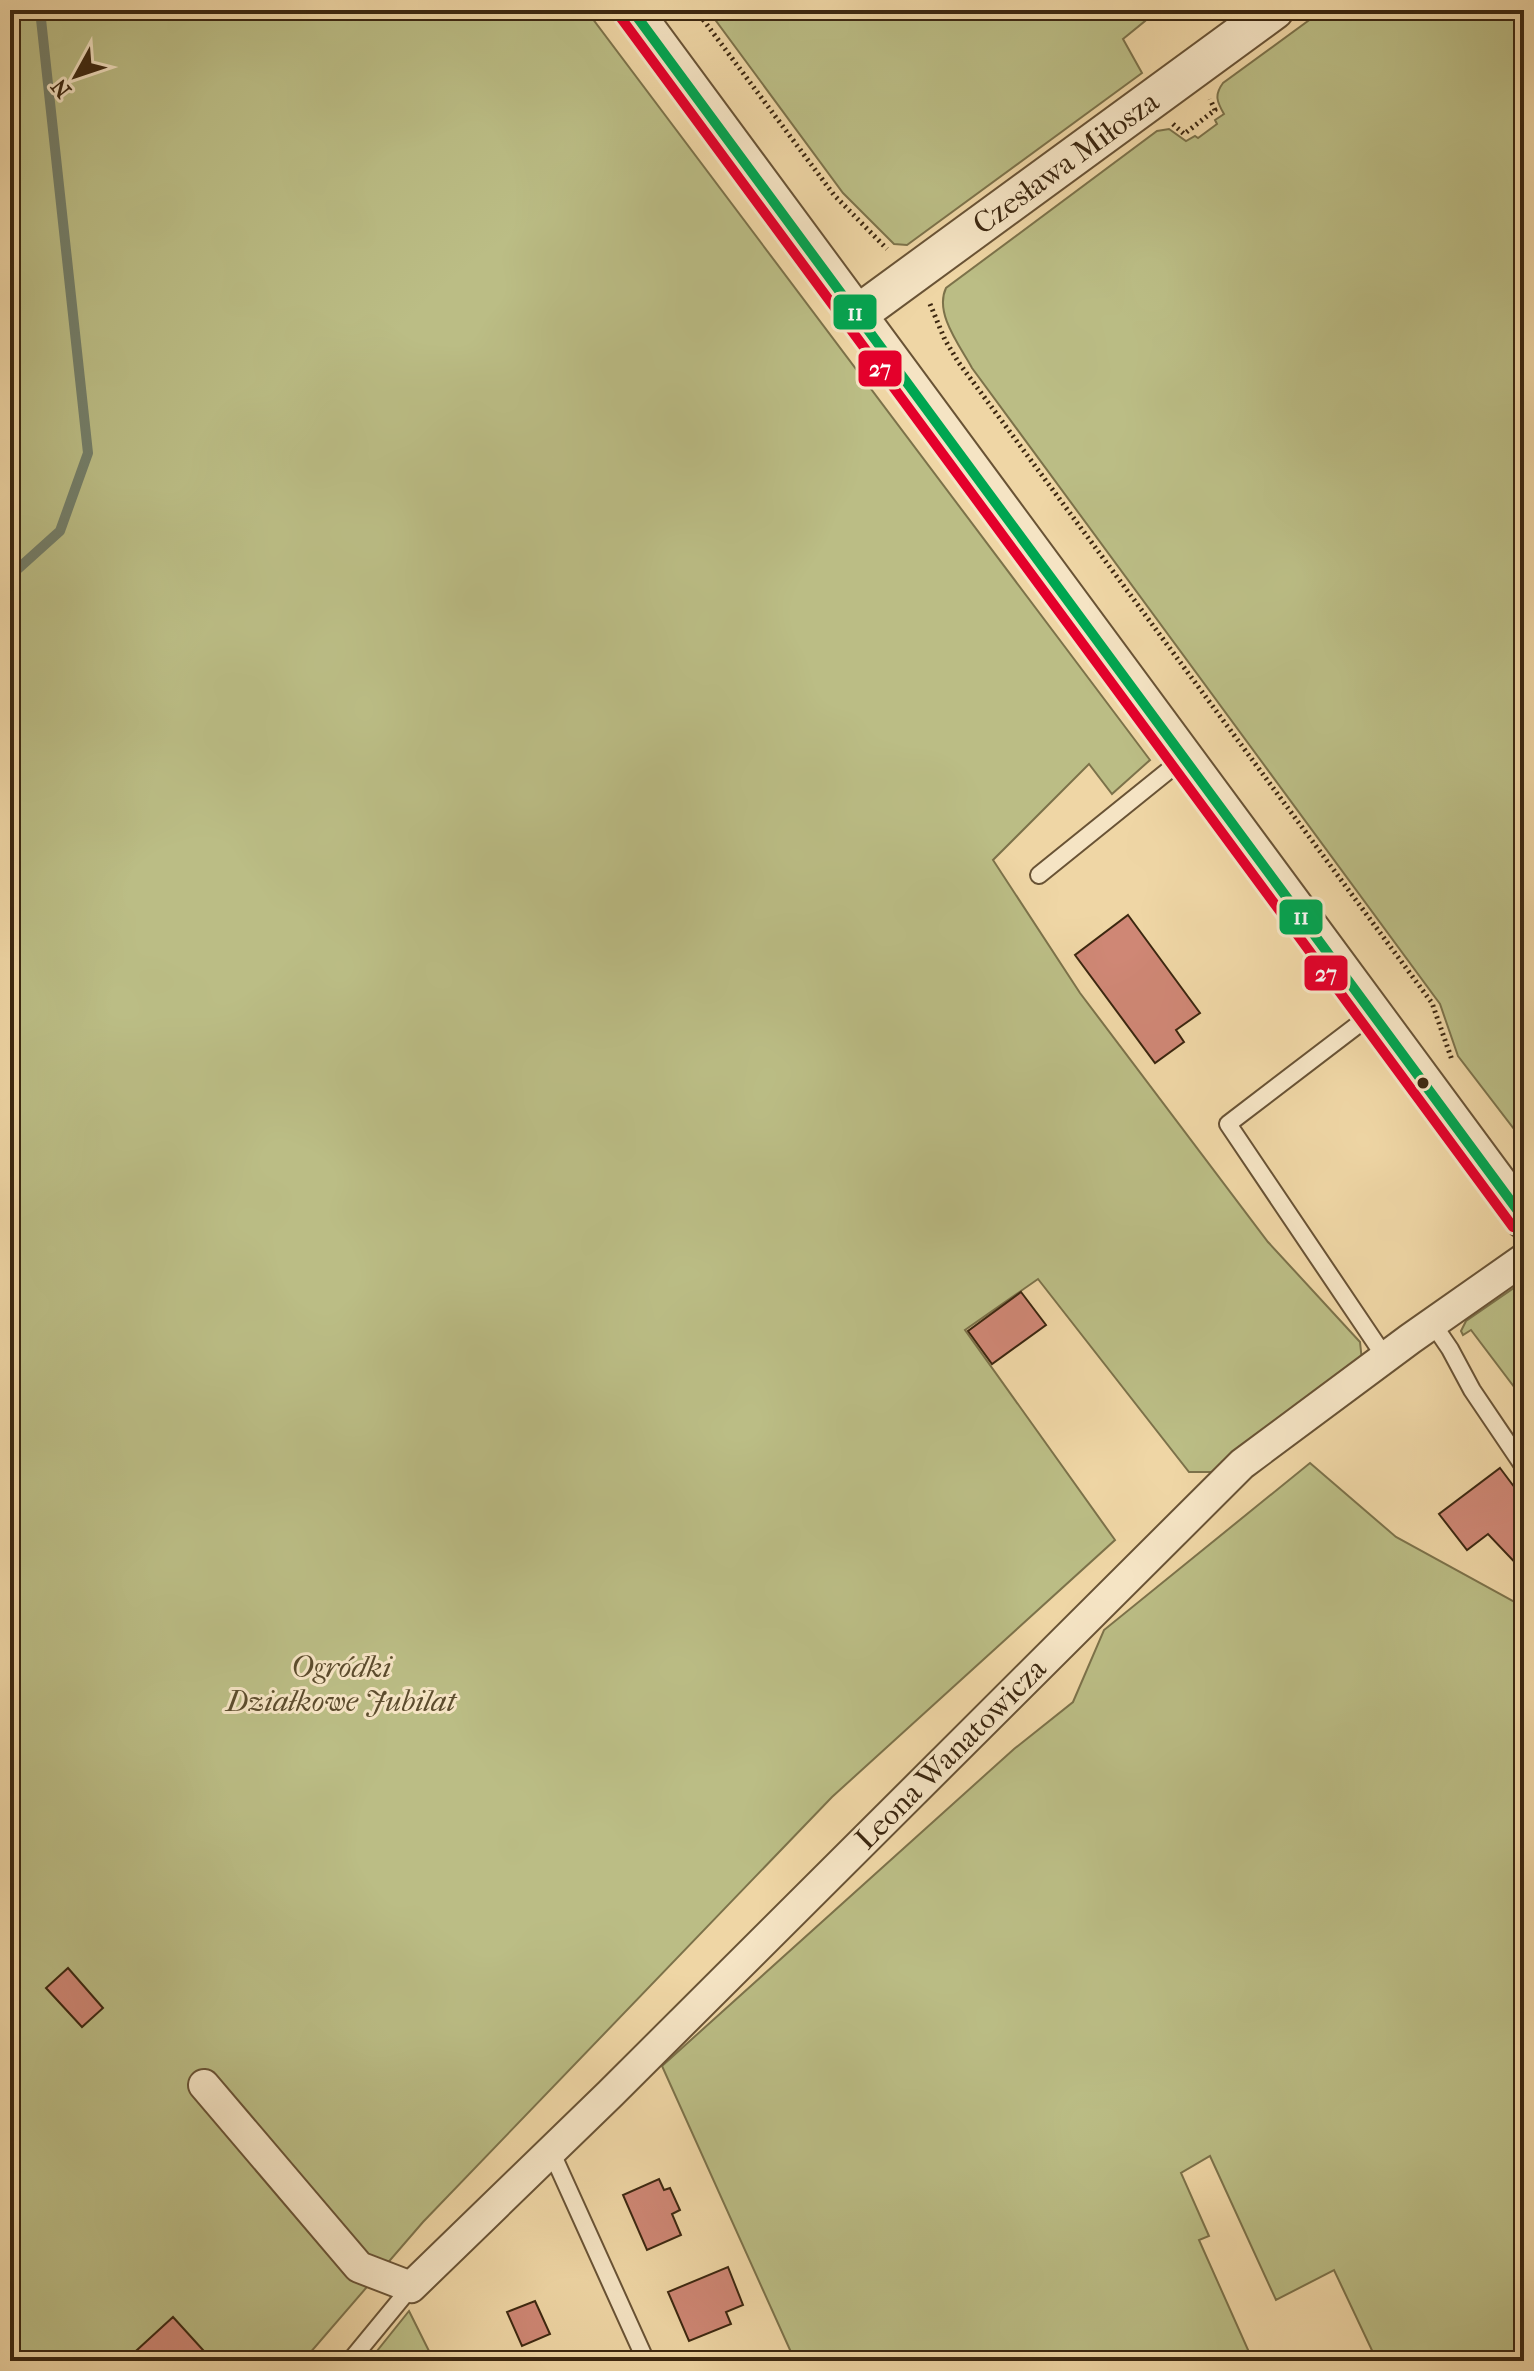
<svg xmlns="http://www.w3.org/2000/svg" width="1534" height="2371" font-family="'IM FELL French Canon',serif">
	<rect width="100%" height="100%" fill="#efd6a5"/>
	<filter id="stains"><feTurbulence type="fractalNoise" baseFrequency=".0025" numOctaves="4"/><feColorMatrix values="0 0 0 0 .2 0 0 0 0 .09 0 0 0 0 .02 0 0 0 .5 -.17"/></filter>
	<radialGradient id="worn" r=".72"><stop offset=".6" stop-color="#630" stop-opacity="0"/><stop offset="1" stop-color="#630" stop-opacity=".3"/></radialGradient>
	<path fill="#bbbd85" stroke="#7c724a" stroke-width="2" d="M10,10H586L1150,760L1112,794L1089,764L993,860L1080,993L1268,1242L1360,1342L1362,1361L1220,1472H1189L1038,1279L965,1330L1115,1540L832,1797L423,2222L303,2361H10Z
		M708,10H1136L1145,21L1123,39L1142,73L907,245L894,244L843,193Z
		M1323,10H1524V1142L1458,1056L1440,1004L972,368C960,346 934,313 946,288L1157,131L1169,129L1186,141L1195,136L1198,138L1217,124L1215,120L1224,114C1217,102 1214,95 1223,83Z
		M1524,1281V1400L1471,1330L1463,1335L1461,1331L1466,1321Z
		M1310,1463L1396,1537L1524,1607V2361H1377L1334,2270L1276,2300L1210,2156L1181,2173L1209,2236L1199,2240L1253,2361H795L662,2066L1014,1749L1073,1702L1104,1630Z
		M409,2311L434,2361H369Z"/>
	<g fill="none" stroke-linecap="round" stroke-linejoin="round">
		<path stroke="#747f6a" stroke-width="10" d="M10,576L60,531L88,453L40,10"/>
	</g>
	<path fill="#cf8775" stroke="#3c2710" stroke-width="2" d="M1128,915L1200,1013L1176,1030L1184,1042L1155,1063L1075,955Z
		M1021,1292L1046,1325L992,1364L968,1331Z
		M1500,1468L1524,1500V1572L1488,1534L1467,1550L1439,1514Z
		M68,1968L103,2008L82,2027L46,1988Z
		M659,2179L664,2190L670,2188L680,2210L672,2214L681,2235L647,2250L623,2195Z
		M728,2267L743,2305L726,2312L731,2324L689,2341L668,2292Z
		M535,2301L550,2334L522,2346L507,2312Z
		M173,2317L213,2361H125Z"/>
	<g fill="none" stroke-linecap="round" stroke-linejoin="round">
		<defs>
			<path id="service" d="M1039,875L1184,758
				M1372,1014L1228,1124L1385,1357
				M1433,1324L1450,1349L1472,1390L1524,1467
				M551,2151L646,2361
				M350,2361L411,2287"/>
			<path id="minor" d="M204,2085L359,2267L411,2287L610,2094L1242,1464L1410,1339L1524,1259"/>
			<path id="tertiary" d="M632,10L1524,1219
				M857,315L1274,10"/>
		</defs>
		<use href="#service" stroke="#695335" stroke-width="20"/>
		<use href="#minor" stroke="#695335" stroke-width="34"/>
		<use href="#tertiary" stroke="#695335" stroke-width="42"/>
		<path stroke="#3c2710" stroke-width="5" stroke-dasharray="2 4" stroke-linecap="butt" d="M696,10L834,195L887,249
			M1173,124L1184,134L1215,110L1210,99
			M930,304L945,340L959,363L1432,1003L1452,1060"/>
		<use href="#service" stroke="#f5e4c4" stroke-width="16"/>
		<use href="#minor" stroke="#f5e4c4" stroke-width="30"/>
		<use href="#tertiary" stroke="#f5e4c4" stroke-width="38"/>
		<defs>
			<path id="bus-1" d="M632,10L1524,1219"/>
			<path id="bus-2" d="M621,18L1513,1227"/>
		</defs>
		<use href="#bus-1" stroke="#f5e4c4" stroke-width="16"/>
		<use href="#bus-2" stroke="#f5e4c4" stroke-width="16"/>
		<use href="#bus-1" stroke="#00a651" stroke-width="10"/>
		<use href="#bus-2" stroke="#e4002b" stroke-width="10"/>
	</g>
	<circle fill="#3c2710" stroke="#f5e4c4" stroke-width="3" cx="1423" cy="1083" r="7"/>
	<g text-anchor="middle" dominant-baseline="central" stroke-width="6" stroke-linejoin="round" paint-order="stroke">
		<g font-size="30" fill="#3c2710" stroke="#f5e4c4">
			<text transform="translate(1066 163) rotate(-36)">Czesława Miłosza</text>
			<text transform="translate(951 1754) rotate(-45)">Leona Wanatowicza</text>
		</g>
		<g font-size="30" font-style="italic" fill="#5c4c2d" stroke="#f5e4c4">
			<text x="341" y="1667">Ogródki<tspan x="341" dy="34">Działkowe Jubilat</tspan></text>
		</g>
	</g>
	<g stroke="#f5e4c4" stroke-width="3">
		<rect x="832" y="293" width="46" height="38" rx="8" fill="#00a651"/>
		<rect x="857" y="349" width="46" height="39" rx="8" fill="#e4002b"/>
		<rect x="1278" y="898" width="46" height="38" rx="8" fill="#00a651"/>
		<rect x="1303" y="954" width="46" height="38" rx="8" fill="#e4002b"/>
	</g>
	<g font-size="22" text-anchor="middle" font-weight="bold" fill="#fff">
		<text x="855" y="320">11</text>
		<text x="880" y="376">27</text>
		<text x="1301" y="924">11</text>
		<text x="1326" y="981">27</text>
	</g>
	<rect width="1534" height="2371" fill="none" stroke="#efd6a5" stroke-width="40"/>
	<rect x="12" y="12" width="1510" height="2347" fill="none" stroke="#3c2710" stroke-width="4"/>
	<rect x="20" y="20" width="1494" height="2331" fill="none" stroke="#3c2710" stroke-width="2"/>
	<g transform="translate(76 76) rotate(230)" stroke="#f5e4c4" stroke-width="6" paint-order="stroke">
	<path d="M0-6L14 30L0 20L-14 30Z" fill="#3c2710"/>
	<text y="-12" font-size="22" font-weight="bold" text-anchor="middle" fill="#3c2710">N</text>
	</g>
	<rect width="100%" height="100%" filter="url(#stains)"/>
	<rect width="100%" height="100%" fill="url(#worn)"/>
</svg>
